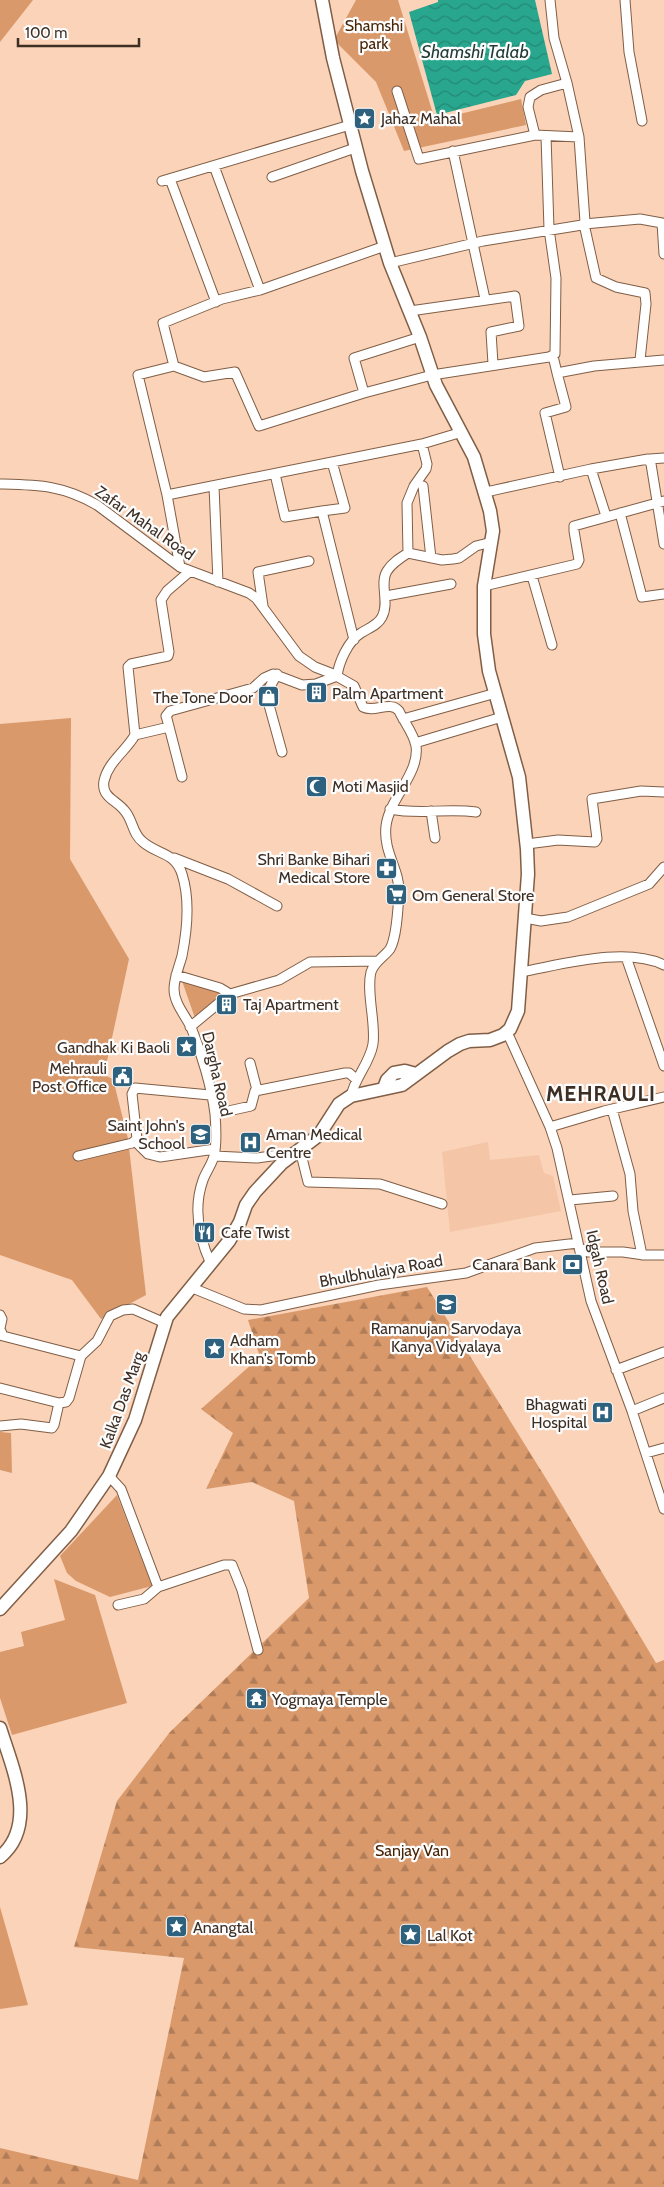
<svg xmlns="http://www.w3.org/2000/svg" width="664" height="2187" font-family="Cabin,sans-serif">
	<defs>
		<pattern id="forest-firs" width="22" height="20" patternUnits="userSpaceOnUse" patternTransform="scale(1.25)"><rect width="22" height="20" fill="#d9996b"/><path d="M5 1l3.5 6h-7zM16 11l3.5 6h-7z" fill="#b17d58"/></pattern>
		<pattern id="water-waves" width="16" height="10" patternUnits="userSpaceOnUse" patternTransform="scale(1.25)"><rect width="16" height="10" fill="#28a78e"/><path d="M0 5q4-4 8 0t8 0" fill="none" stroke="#248874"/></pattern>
	</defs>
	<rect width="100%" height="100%" fill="#fad3b8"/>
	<path fill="#f4c6a7" d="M488,1142L490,1160L539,1155L544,1173L553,1176L561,1211L450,1232L442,1152Z"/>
	<path fill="url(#forest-firs)" d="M427,1287L550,1485L656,1663L664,1660V2187H0V2148L138,2180L184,1958L74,1947L117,1801L170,1732L309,1598L294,1501L252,1482L206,1489L233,1433L201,1409L260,1357L248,1320Z"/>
	<path fill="#d9996b" d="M0,0H33L0,42Z
		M356,0H398L435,120L521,99L526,125L404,151L376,82L334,40Z
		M71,718L70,859L129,959L104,1075L113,1079L128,1139L146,1295L101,1319L72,1280L0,1255V724Z
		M181,978L220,988L225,999L196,1021Z
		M0,1432L11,1433L12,1473L0,1470Z
		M117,1495L152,1586L110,1597L76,1581L67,1573L60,1556Z
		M54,1579L95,1595L127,1703L12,1735L0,1698V1652L24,1646L21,1632L65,1620Z
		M0,1907L28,2005L0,2009Z"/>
	<path fill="url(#water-waves)" d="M438,0H535L552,74L525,81L516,95L437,115L409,12L438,2Z"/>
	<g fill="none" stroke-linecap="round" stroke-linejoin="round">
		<defs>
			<path id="street" d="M625,0L629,52L642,121
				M397,91L419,159L535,135L579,137
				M535,135L528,107L530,97L541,90L567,83
				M453,151L485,299
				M214,166L260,290
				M272,177L355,148
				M170,179L216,302
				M162,181L350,125
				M385,246L260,290L222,299L163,323L174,366L204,377L235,372L259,426L364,393L354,358L420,337
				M390,263L483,241L582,225L585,222L579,137L567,83L554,38L550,0
				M410,311L515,296L519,326L491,332L493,364
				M553,356L557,373L594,366L664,360
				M640,360L646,304L645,293L616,287L596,278L584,224L640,219L662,223L664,254
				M174,366L138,375L167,495L180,567
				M557,373L566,407L545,413L560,477
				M364,393L432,375L549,357L555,354L556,278L549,229L546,136
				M650,459L664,458
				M591,469L606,516
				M275,474L285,517L322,511L354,640
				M0,484C39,485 62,485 97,505L180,567L249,593L256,598L299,656L315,667L333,674L354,686L363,707C375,713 390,700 399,711C404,722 414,734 416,746C420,773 389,799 386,826C383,853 400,869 399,893C398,907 397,937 390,949C384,957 374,962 371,972C366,992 376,1023 373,1044C370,1063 355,1077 351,1096
				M214,486L218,582
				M423,486L431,558
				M486,492L591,469L648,459L651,464L664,544
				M167,495L422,444L462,432
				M322,511L345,508L332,462
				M620,513L642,597L664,594
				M408,553L407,503L414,486L426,469L427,464L422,444
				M189,572L167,591L161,600L169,652L168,656L131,664L128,667L135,735C126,751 108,762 104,781C101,797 116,800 124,810C133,819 132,834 143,842C158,855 175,852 182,874C190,899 187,931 182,956C179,967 174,978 174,989C174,1003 185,1015 191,1027C201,1052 212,1088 215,1114C216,1127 217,1144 214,1156C212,1164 206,1172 203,1180C193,1208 199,1238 211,1264
				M532,576L552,645
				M484,586L577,564L579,560L574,531V526L664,501
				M386,596L451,584
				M263,606L258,572L309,561
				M277,674L266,694L282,752
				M403,719L496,693
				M135,735L169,727
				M415,743L502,717
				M182,777L167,719L166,716L170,711L253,688L264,678L273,674L302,685L316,684L337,676C339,662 348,641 361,633C369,628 378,625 382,617C390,602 379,584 387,571C392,563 400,558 408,553L442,560L453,559L459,558L476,546L492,542
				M390,809C419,815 447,808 476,812
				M431,811L435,838
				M527,844L558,840L595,842L597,839L592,799L641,791L664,792
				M174,858L228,879L277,906
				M525,918L541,921L568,917L649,884L664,867
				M626,957L664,1066
				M520,972C561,965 625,946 664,965
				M176,975L220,988L230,994
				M190,1027L230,994L279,980L310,962L378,961
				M507,1032L550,1127L557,1148L591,1301L632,1411L664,1509
				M250,1063L257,1090
				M612,1109L630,1174L633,1211L642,1255
				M215,1114L251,1106L255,1091L345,1073H349L356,1079
				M550,1127L604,1111L664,1097
				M135,1141L148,1154L160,1157L215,1149
				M300,1150L308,1182L380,1184L442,1204
				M78,1156L132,1143L137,1139L132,1094L135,1088L210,1095
				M214,1156L257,1158L293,1153
				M570,1200L613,1196
				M580,1248L588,1252H623L644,1255H664
				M190,1287L244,1309L261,1310L379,1285L466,1273L535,1248L578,1243
				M0,1315L2,1319L0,1328
				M0,1329L3,1336L81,1356
				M616,1370L664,1352
				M0,1388L59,1403L66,1402L69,1398L81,1356L97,1341L110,1316L123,1310L133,1309L165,1323
				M632,1411L664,1398
				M0,1426L21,1424L52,1428L54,1425L59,1403
				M646,1453L664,1448
				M109,1476L121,1489L158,1587L224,1565H232L242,1590L258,1650
				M118,1605L144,1599L158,1587"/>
			<path id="secondary" d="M384,1088L387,1080L394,1073L405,1071L416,1074
				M0,1609L71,1531L109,1476L135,1420L167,1317L229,1241L240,1222L246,1205L255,1192L282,1163L319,1135L339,1104L351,1096L402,1085L448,1051L460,1044L469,1041L490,1040L503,1035L510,1029L518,1011L528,874L527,849L519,777L489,671L484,634V586L493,531L490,511L474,457L436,385L420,337L390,263L362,171L333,58L322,0
				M0,1728C12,1767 39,1825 0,1857"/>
		</defs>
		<use href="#street" stroke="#805e46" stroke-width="11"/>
		<use href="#secondary" stroke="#805e46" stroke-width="15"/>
		<use href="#street" stroke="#fff" stroke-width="9"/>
		<use href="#secondary" stroke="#fff" stroke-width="12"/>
	</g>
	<defs>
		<symbol id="sight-square" viewBox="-11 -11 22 22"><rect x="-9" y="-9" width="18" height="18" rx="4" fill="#2d617d" stroke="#fdfdfd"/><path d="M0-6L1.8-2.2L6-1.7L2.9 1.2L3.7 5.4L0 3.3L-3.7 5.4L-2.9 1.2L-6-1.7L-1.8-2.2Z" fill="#fff"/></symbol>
		<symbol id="building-square" viewBox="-11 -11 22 22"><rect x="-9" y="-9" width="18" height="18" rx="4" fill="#2d617d" stroke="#fdfdfd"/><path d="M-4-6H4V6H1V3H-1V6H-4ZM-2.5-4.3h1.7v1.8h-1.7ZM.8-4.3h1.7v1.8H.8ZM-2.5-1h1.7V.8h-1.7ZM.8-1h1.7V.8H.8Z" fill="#fff"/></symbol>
		<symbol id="shop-square" viewBox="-11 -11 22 22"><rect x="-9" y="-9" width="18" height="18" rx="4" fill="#2d617d" stroke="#fdfdfd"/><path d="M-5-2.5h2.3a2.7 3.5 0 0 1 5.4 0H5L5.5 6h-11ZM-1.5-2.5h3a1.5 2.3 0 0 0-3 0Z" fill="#fff"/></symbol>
		<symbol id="mosque-square" viewBox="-11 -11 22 22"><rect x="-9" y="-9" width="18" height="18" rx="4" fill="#2d617d" stroke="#fdfdfd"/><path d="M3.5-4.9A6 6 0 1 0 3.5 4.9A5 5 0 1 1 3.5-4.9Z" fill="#fff"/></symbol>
		<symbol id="pharmacy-square" viewBox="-11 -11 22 22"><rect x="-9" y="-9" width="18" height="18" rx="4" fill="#2d617d" stroke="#fdfdfd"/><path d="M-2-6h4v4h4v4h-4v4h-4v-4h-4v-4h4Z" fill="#fff"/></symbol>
		<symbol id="supermarket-square" viewBox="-11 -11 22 22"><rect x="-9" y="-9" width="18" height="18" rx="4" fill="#2d617d" stroke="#fdfdfd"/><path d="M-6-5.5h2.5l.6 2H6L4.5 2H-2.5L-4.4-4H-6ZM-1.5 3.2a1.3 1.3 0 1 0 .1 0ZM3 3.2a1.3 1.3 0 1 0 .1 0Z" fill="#fff"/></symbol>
		<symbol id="civic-square" viewBox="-11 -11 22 22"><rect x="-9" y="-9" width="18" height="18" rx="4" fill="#2d617d" stroke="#fdfdfd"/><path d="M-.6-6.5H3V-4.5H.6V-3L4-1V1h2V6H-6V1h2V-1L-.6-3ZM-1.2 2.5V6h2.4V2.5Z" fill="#fff"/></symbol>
		<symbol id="school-square" viewBox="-11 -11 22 22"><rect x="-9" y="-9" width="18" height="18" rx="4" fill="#2d617d" stroke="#fdfdfd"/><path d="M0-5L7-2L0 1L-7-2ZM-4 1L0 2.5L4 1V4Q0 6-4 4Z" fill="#fff"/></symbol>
		<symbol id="hospital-square" viewBox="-11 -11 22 22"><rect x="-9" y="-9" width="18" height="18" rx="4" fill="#2d617d" stroke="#fdfdfd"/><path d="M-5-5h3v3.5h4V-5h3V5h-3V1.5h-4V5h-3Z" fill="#fff"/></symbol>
		<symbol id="restaurant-square" viewBox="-11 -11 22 22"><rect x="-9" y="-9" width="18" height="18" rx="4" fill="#2d617d" stroke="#fdfdfd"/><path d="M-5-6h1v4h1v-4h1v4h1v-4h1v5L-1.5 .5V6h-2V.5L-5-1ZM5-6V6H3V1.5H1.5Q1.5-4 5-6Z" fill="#fff"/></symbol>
		<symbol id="bank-square" viewBox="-11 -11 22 22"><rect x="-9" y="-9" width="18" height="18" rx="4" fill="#2d617d" stroke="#fdfdfd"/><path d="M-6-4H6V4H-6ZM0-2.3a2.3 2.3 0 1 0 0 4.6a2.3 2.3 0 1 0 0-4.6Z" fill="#fff"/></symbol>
		<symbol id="temple-square" viewBox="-11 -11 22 22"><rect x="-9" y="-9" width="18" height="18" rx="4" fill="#2d617d" stroke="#fdfdfd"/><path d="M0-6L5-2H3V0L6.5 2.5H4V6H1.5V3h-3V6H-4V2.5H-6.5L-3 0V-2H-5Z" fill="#fff"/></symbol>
	</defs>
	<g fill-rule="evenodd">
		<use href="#sight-square" x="352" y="106" width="25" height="25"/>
		<use href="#building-square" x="304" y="680" width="25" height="25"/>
		<use href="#shop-square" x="256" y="684" width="25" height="25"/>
		<use href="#mosque-square" x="304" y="774" width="25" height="25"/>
		<use href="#pharmacy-square" x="374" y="856" width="25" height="25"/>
		<use href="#supermarket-square" x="384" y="882" width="25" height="25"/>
		<use href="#building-square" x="214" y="992" width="25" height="25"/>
		<use href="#sight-square" x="174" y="1034" width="25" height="25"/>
		<use href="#civic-square" x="110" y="1064" width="25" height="25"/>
		<use href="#school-square" x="188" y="1122" width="25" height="25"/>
		<use href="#hospital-square" x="238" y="1130" width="25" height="25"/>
		<use href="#restaurant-square" x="192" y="1220" width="25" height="25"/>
		<use href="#bank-square" x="560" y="1252" width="25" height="25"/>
		<use href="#school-square" x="434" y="1292" width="25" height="25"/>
		<use href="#sight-square" x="202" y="1336" width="25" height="25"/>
		<use href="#hospital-square" x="590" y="1400" width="25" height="25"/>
		<use href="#temple-square" x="244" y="1686" width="25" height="25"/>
		<use href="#sight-square" x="164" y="1914" width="25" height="25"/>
		<use href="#sight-square" x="398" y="1922" width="25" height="25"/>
	</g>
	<g text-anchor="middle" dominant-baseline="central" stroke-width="4.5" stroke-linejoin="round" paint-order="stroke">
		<g font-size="16" fill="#482406" stroke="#fdfdfd">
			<text x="374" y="25">Shamshi<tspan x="374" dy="18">park</tspan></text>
			<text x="412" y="1850">Sanjay Van</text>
		</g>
		<g font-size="16" fill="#3e2f25" stroke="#fdfdfd" text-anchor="start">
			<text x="381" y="118">Jahaz Mahal</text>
			<text x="332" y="693">Palm Apartment</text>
			<text x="253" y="697" text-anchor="end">The Tone Door</text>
			<text x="332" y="786">Moti Masjid</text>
			<text x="370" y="859" text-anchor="end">Shri Banke Bihari<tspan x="370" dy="18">Medical Store</tspan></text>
			<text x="412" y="895">Om General Store</text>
			<text x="243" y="1004">Taj Apartment</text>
			<text x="170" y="1047" text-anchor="end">Gandhak Ki Baoli</text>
			<text x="107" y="1068" text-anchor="end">Mehrauli<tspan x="107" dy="18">Post Office</tspan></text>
			<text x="185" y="1125" text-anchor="end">Saint John's<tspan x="185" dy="18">School</tspan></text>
			<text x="266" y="1134">Aman Medical<tspan x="266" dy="18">Centre</tspan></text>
			<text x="221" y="1232">Cafe Twist</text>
			<text x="556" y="1264" text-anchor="end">Canara Bank</text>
			<text x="446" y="1328" text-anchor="middle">Ramanujan Sarvodaya<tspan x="446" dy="18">Kanya Vidyalaya</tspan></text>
			<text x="230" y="1340">Adham<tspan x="230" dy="18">Khan's Tomb</tspan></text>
			<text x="587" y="1404" text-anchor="end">Bhagwati<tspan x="587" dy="18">Hospital</tspan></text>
			<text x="272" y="1699">Yogmaya Temple</text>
			<text x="193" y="1927">Anangtal</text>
			<text x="427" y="1935">Lal Kot</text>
		</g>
		<g font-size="16" fill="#3e2f25" stroke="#fdfdfd">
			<text transform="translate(145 523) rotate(35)">Zafar Mahal Road</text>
			<text transform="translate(217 1074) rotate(77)">Dargha Road</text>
			<text transform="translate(600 1267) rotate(77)">Idgah Road</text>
			<text transform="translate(381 1271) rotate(-10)">Bhulbhulaiya Road</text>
			<text transform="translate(122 1400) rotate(-70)">Kalka Das Marg</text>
		</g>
		<g font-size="18" font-style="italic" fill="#233d36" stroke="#fdfdfd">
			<text x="475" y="52">Shamshi Talab</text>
		</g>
		<g font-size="21" font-weight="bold" letter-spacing="1" fill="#3e2f25" stroke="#fdfdfd">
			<text x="601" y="1093">MEHRAULI</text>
		</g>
	</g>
	<path d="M18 38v8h121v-8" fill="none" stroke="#3e2f25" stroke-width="2.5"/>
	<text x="25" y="38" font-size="15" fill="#3e2f25" stroke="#fdfdfd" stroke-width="4" paint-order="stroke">100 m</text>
</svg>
